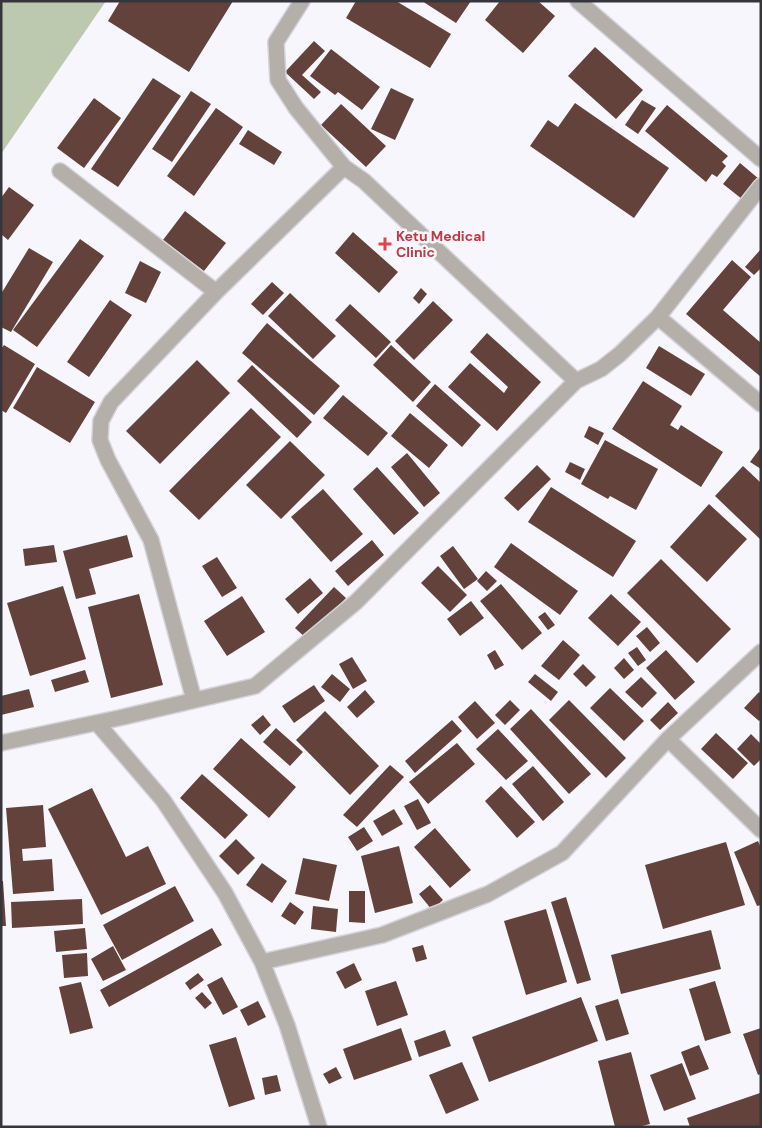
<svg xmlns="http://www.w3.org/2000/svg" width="762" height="1128" font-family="'DM Sans',sans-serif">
	<rect width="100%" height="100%" fill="#f7f6fc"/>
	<path fill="#bdc9ae" d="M1,1H106L1,154Z"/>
	<path fill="#62423b" d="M120,1H233L189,72L108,21Z
		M356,1H396L451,34L430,68L346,18Z
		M422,1H471L456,23Z
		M500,1H538L555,16L523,53L485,20Z
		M314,41L325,51L302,75L321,92L314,99L285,72Z
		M595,47L643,90L616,119L568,76Z
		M331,49L380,87L362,110L338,92L335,95L310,76Z
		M153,78L181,96L118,187L91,169Z
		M391,88L414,99L395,140L371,129Z
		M191,91L211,104L172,162L152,149Z
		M94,98L121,118L84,168L57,148Z
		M642,100L656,108L638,134L625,125Z
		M575,103L669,168L634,218L530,146L548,120L558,127Z
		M341,104L386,146L366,167L321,125Z
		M667,105L728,156L722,162L726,166L717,177L712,174L706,182L645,131Z
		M216,108L243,127L194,196L167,176Z
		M248,130L282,152L274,165L239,144Z
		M740,163L759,179L742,199L723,184Z
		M9,187L34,205L8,240L1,234V198Z
		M185,211L226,243L204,271L163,240Z
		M353,232L398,272L379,293L335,253Z
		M80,239L104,256L37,347L13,330Z
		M29,248L53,262L11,332L1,327V294Z
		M761,249V268L754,275L745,267Z
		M732,260L751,277L723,310L761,343V377L686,314Z
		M140,261L161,272L146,303L125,293Z
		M272,282L284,293L263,315L251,304Z
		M421,288L427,294L419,304L413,298Z
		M290,293L336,336L313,359L268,316Z
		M110,300L132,315L89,377L67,362Z
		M433,301L453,320L414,360L395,341Z
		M350,304L391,342L376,358L335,320Z
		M267,323L340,386L314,415L242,353Z
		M487,333L541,382L497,431L448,387L470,363L504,393L508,387L470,352Z
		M4,345L35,364L6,413L1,410V349Z
		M391,345L431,382L413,402L373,365Z
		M659,346L705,374L691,396L646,368Z
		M197,360L230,393L160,464L126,431Z
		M252,365L312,422L297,438L237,381Z
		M37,367L95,402L70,443L13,408Z
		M643,381L682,406L670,425L678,430L681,425L723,452L701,487L612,429Z
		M435,384L481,425L462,447L416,406Z
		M343,395L388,433L368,456L323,418Z
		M251,408L281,437L199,520L169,491Z
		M410,413L448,445L429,468L391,436Z
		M589,426L604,433L598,445L584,437Z
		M605,440L658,469L636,510L610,496L608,499L581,484Z
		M290,441L325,475L281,519L246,485Z
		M761,447V469L750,462Z
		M407,453L440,493L424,507L391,467Z
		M570,462L585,469L580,480L565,472Z
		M537,465L551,479L518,511L504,498Z
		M743,466L761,483V540L715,496Z
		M377,467L419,513L394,535L353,489Z
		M551,487L636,541L613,577L528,522Z
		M323,489L363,534L331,562L291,517Z
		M709,504L747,539L707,582L670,547Z
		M127,535L133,557L89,569L96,594L76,599L63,551Z
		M372,540L384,555L348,586L335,571Z
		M511,543L578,591L560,615L494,567Z
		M54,545L57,562L25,566L23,549Z
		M453,546L478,579L464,589L440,556Z
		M217,557L237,588L222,597L202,566Z
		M661,559L731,629L697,663L627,593Z
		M438,566L467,595L450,612L421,583Z
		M486,571L497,581L487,591L477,581Z
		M310,578L323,593L298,614L285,599Z
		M501,584L542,633L522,650L480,601Z
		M63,586L86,659L30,676L7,603Z
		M334,587L346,598L307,639L295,628Z
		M139,594L163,685L111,698L88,607Z
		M611,594L641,622L618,646L588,618Z
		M242,596L265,632L227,656L204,621Z
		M471,601L484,618L460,636L447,619Z
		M545,612L555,625L548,630L538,617Z
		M647,627L660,643L650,652L636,636Z
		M563,640L580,655L559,680L541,666Z
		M637,647L646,660L638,666L628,653Z
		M495,650L504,665L495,670L487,655Z
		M666,650L695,682L675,700L646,668Z
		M352,657L367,681L353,689L339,664Z
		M624,658L634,670L624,679L614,668Z
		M583,664L596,677L586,687L573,674Z
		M85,670L89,682L55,692L51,680Z
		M332,674L350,689L340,702L321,687Z
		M535,674L558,692L551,701L528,682Z
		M641,677L657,693L642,708L625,692Z
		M314,685L325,701L294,723L282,706Z
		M610,688L644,721L624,741L590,708Z
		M29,689L34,707L1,715V696Z
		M365,690L375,702L357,718L347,707Z
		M759,692L761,694V719L759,721L744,708Z
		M510,700L520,710L505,725L495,715Z
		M569,700L626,758L606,778L549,720Z
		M475,701L495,723L477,739L458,717Z
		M668,702L678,713L660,730L650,720Z
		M531,709L591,774L569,794L510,729Z
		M325,711L379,766L350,795L296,740Z
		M263,715L271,725L260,735L251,725Z
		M452,720L462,731L415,773L405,761Z
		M276,728L303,752L290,766L263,742Z
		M498,729L528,761L506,780L476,749Z
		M716,733L748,763L733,779L701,749Z
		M751,734L761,744V759L754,766L737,749Z
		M241,738L296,787L269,818L213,769Z
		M457,743L475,764L428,804L409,782Z
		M390,765L404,777L357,827L343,815Z
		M533,766L564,802L543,821L512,784Z
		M202,774L248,815L225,839L180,798Z
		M501,786L535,822L517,838L485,801Z
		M92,788L126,857L148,846L166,884L101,915L48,809Z
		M418,799L431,823L417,830L404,806Z
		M43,805L46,847L22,849L23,861L52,859L54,891L13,894L6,808Z
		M394,809L403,824L382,836L373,821Z
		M364,827L373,841L357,851L348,837Z
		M435,828L471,870L450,888L414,847Z
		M236,839L255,858L238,875L219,856Z
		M758,841L761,848V905L757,906L734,852Z
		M726,842L745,905L663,929L645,865Z
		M399,846L413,903L375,913L361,856Z
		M303,858L337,865L329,901L295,894Z
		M262,863L287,881L272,903L246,885Z
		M1,881H3L6,926H1Z
		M430,885L443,900L432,910L419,894Z
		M175,886L194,921L122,960L103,925Z
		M349,891H365V923L349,922Z
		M566,897L591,980L577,984L551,902Z
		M82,899L83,924L12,928L11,902Z
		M290,902L304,912L295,925L281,916Z
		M313,906L338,909L336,932L311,929Z
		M546,909L567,982L526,995L504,921Z
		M85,928L87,949L56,952L54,931Z
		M212,928L222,945L109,1007L100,990Z
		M711,930L721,969L621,994L611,955Z
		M423,945L427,959L416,962L412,948Z
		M113,946L126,970L103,981L91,959Z
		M87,953L88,976L64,978L62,955Z
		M354,963L362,980L345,989L336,972Z
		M198,973L204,980L190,990L185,983Z
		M222,977L238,1007L223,1015L207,985Z
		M396,981L408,1015L377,1026L365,991Z
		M715,981L731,1033L705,1041L689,989Z
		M81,982L93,1028L70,1034L59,987Z
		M202,992L212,1003L205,1009L195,998Z
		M581,997L598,1041L489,1082L472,1037Z
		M618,999L629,1034L606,1041L595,1006Z
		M258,1001L266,1017L248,1026L240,1010Z
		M401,1028L412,1060L354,1080L343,1049Z
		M761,1028V1074L758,1075L743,1034Z
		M445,1030L451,1046L419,1057L414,1041Z
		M236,1037L255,1099L229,1107L209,1045Z
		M699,1045L709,1069L690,1076L681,1052Z
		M631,1052L650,1124L638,1127H615L598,1061Z
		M462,1062L479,1100L446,1114L429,1075Z
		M682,1063L696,1099L664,1111L650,1075Z
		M336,1067L342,1078L329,1084L323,1074Z
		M277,1075L281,1091L265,1095L262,1078Z
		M760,1093L761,1127H690L687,1118Z"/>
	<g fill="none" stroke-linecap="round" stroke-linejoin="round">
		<defs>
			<path id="minor" d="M302,1L276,42L278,80L296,108L344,167L364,181L576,381L601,369L620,354L658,317L761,404
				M578,1L761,159
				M60,171L216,292
				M658,317L761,186
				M194,700L151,540L108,460L100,440L101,421L111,402L216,292L344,167
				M97,723L163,800L225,893L262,962L287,1025L319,1127
				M668,739L761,830
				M1,743L119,718L255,686L356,602L576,381
				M262,962L382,935L488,894L562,853L668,739L761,652"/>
		</defs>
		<use href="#minor" stroke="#d4d3d9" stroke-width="18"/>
		<use href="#minor" stroke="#b4afa9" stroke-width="15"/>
	</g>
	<path fill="#e0444e" stroke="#f7f6fc" stroke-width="2" d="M382.5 236.5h5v5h5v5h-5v5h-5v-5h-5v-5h5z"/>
	<g text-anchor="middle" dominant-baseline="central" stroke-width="5" stroke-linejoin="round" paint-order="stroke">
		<g font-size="14" font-weight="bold" fill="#be3a42" stroke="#f7f6fc" text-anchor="start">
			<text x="396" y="236">Ketu Medical<tspan x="396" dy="16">Clinic</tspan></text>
		</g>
	</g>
	<rect width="762" height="1128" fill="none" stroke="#37353c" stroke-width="5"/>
</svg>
